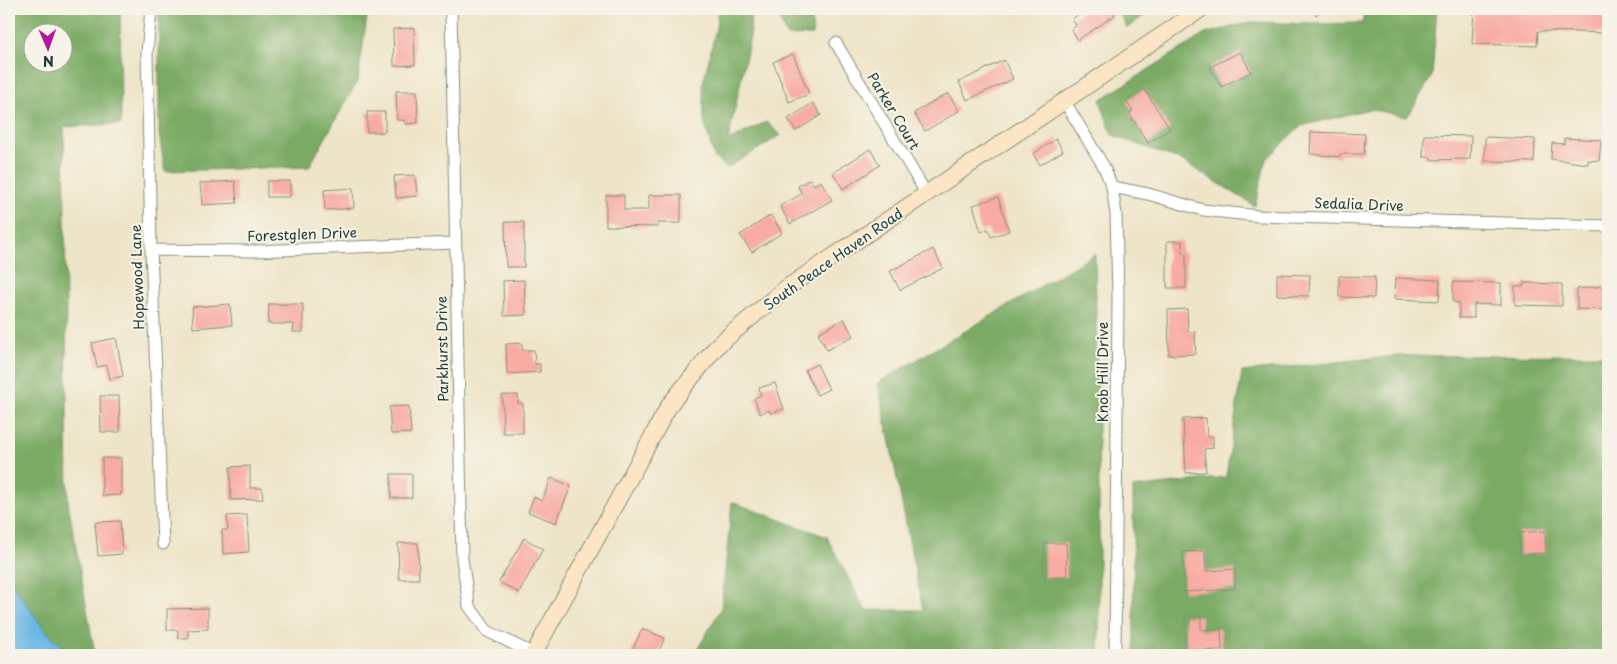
<svg xmlns="http://www.w3.org/2000/svg" width="1617" height="664" font-family="'Playpen Sans',sans-serif">
	<rect width="100%" height="100%" fill="#f7f3e8"/>
	<filter id="ink" filterUnits="userSpaceOnUse"><feTurbulence type="fractalNoise" baseFrequency=".02" numOctaves="2"/><feDisplacementMap in="SourceGraphic" scale="10" xChannelSelector="R" yChannelSelector="G"/><feConvolveMatrix kernelMatrix="1 2 1 2 8 2 1 2 1" color-interpolation-filters="sRGB"/></filter>
	<filter id="wash" filterUnits="userSpaceOnUse"><feTurbulence type="fractalNoise" baseFrequency=".0096" numOctaves="4" result="noise"/><feDisplacementMap in="SourceGraphic" scale="20" xChannelSelector="R" yChannelSelector="G"/><feGaussianBlur stdDeviation="1.12" result="paint"/><feColorMatrix in="noise" values="0 0 0 0 0 0 0 0 0 0 0 0 0 0 0 0 0 1.4 0 .05"/><feComposite in="paint" operator="in"/></filter>
	<g filter="url(#wash)">
		<rect width="100%" height="100%" fill="#eee4c7"/>
		<path fill="#7aaa64" stroke="#4c744c" fill-rule="evenodd" d="M9,9H120L121,124L64,127L68,502L95,655H9ZM32,32H62V62H32Z
			M159,9H368L358,80L309,167L165,171L159,134Z
			M718,9H751L750,37L728,141L766,122L781,135L727,168L714,157L704,121L703,83L716,29Z
			M774,9H811L813,35L787,36Z
			M1117,9H1153L1127,28Z
			M1365,9H1437L1432,76L1407,117L1370,109L1301,126L1266,160L1255,206L1181,160L1112,135L1100,100L1205,34L1251,22L1313,24L1362,23Z
			M1095,254L1099,494V655H694L721,609L732,502L827,537L865,610H923L878,383Z
			M1608,355V655H1134L1133,488L1226,477L1242,372L1394,356Z"/>
		<path fill="#69b7e3" stroke="#447a8c" d="M9,580L45,630L71,655H9Z"/>
		<g id="blocks">
			<path fill="#f8aba3" d="M1087,9H1110L1115,15L1078,40L1071,29L1076,26L1072,19Z
				M1311,9H1324L1316,15Z
				M1474,9H1608V33L1538,31L1537,46L1472,44Z
				M414,28L415,65L394,66L393,29Z
				M1240,52L1251,72L1221,87L1210,67Z
				M793,54L809,94L789,102L773,62Z
				M1004,60L1013,79L967,100L959,82Z
				M1144,89L1170,129L1148,143L1129,113L1133,111L1126,101Z
				M396,91H417L418,123L405,124L404,120H397Z
				M948,93L959,111L925,131L914,113Z
				M813,103L821,115L796,131L788,119Z
				M367,112H385V132H367Z
				M1311,132L1365,134L1364,154H1340V157L1310,154Z
				M1424,135L1471,136L1470,159L1431,160V157H1423Z
				M1485,137L1535,139L1534,162L1485,161Z
				M1564,138L1601,140L1599,161L1588,160V164L1551,159L1552,143L1564,144Z
				M1056,139L1063,151L1040,165L1033,154Z
				M870,149L880,165L843,189L833,173Z
				M415,175L417,196L396,198L394,176Z
				M810,179L814,185L821,181L832,200L790,224L780,206L802,194L798,186Z
				M235,181L237,203L202,205L200,183Z
				M267,181H290V197H267Z
				M353,188L354,208L325,210L324,190Z
				M606,195H624V210H649V195H681V223H658V227L606,226Z
				M998,197L1009,231L991,237L988,229L981,232L973,205Z
				M771,215L782,233L752,252L740,235Z
				M505,222H524V267H506Z
				M1167,241H1182V253L1186,252V288H1167Z
				M933,249L943,268L900,290L890,271Z
				M1277,274L1310,275L1309,296L1277,295Z
				M1339,276L1375,277L1374,298L1339,297Z
				M1395,278L1440,280L1439,301L1394,299Z
				M524,280L526,315L504,316L503,281Z
				M1453,282L1501,283V305L1474,304V318H1459V303L1453,302Z
				M1524,283L1562,284V306L1515,305V286H1524Z
				M1604,286H1608V310L1577,309V289Z
				M230,304L232,325L193,328L192,307Z
				M269,304H303V332H293L294,324H268Z
				M1187,309L1188,332H1195L1196,354L1169,355L1168,310Z
				M844,319L853,336L827,350L818,333Z
				M116,338L123,376L110,379L107,365L97,367L92,343Z
				M522,343V350H534L535,364H540V372L507,374L506,344Z
				M817,364L829,389L817,395L805,370Z
				M775,383L784,409L770,413L769,410L760,414L754,398L761,395L759,388Z
				M502,395H518V403H523V433H503Z
				M100,396H119L120,432H101Z
				M409,406L411,433L391,434L389,407Z
				M1206,418L1207,437L1213,436V448L1204,449L1206,472L1186,473L1183,419Z
				M102,458H121V495L102,496Z
				M250,466V488H262L263,499L231,500L230,467Z
				M391,474H412V498H391Z
				M551,478L571,486L556,523L528,512L534,497L542,501Z
				M247,515L249,552L223,554L222,530H228L227,516Z
				M120,521L122,554L98,556L95,522Z
				M1545,531L1546,553L1520,555L1519,533Z
				M524,538L543,549L519,593L499,582Z
				M398,543H418L419,579H399Z
				M1044,543H1066L1067,577L1044,578Z
				M1205,551L1206,571L1235,569V589L1184,592L1183,552Z
				M208,608V629L188,630V638H178V630H167V609Z
				M1185,616H1201V630L1221,629L1222,650L1186,651Z
				M642,629L665,638L657,655H630Z"/>
		</g>
	</g>
	<g filter="url(#ink)">
		<use href="#blocks" fill-opacity="0" stroke="#86907e" stroke-width="1"/>
		<g fill="none" stroke-linecap="round" stroke-linejoin="round">
			<defs>
				<path id="minor" d="M151,9L147,53L151,250L163,544
					M451,9L462,559L469,606L487,631L534,654
					M836,43L926,193
					M1065,102L1104,167L1112,187L1116,214L1118,297L1115,655
					M1112,187L1148,194L1203,210L1259,216L1608,226
					M151,250L255,251L455,243"/>
				<path id="secondary" d="M533,655L670,404L718,345L785,289L1201,9"/>
			</defs>
			<use href="#minor" stroke="#86907e" stroke-width="13"/>
			<use href="#secondary" stroke="#86907e" stroke-width="18"/>
			<use href="#minor" stroke="#fff" stroke-width="11"/>
			<use href="#secondary" stroke="#fce5c4" stroke-width="16"/>
		</g>
	</g>
	<g text-anchor="middle" dominant-baseline="central" stroke-width="4" stroke-linejoin="round" paint-order="stroke">
		<g font-size="14" fill="#1f3d34" stroke="#f7f3e8">
			<text transform="translate(894 111) rotate(59)">Parker Court</text>
			<text transform="translate(1359 204) rotate(2)">Sedalia Drive</text>
			<text transform="translate(302 234) rotate(-2)">Forestglen Drive</text>
			<text transform="translate(833 259) rotate(-35)">South Peace Haven Road</text>
			<text transform="translate(137 277) rotate(-92)">Hopewood Lane</text>
			<text transform="translate(442 349) rotate(-91)">Parkhurst Drive</text>
			<text transform="translate(1102 372) rotate(-90)">Knob Hill Drive</text>
		</g>
	</g>
	<rect width="1617" height="664" fill="none" stroke="#f7f3e8" stroke-width="30"/>
	<g transform="translate(48 48) rotate(178)"><circle r="24" fill="#f7f3e8" stroke="#a1aaa0"/>
	<path d="M0-4L9 19L0 12L-9 19Z" fill="#b5179e"/>
	<text y="-8" font-size="14" font-weight="bold" text-anchor="middle" fill="#1f3d34">N</text>
	</g>
</svg>
